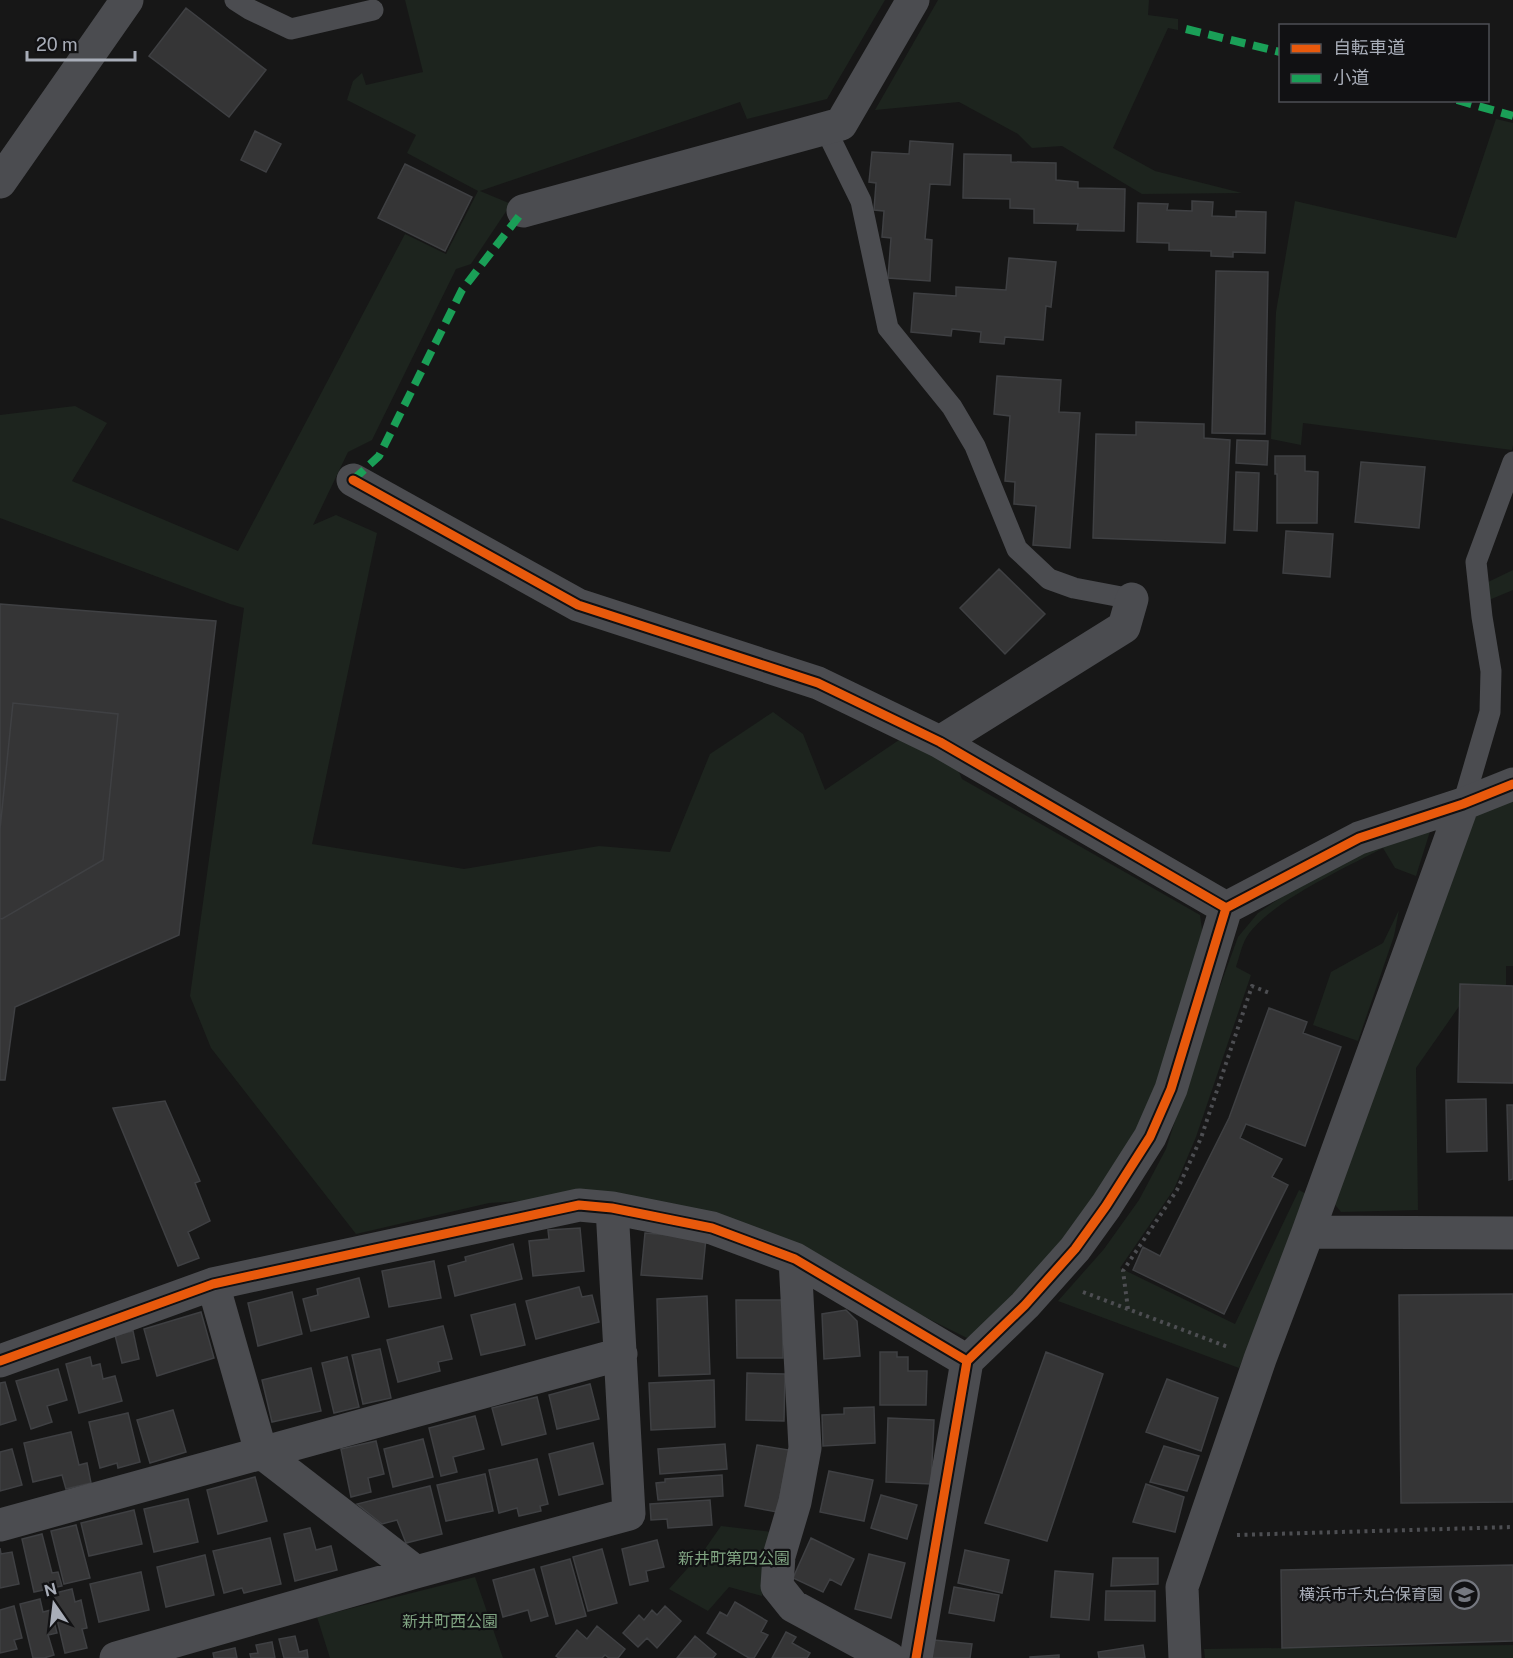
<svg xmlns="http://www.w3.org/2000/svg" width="1513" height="1658" font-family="'Public Sans','Noto Sans JP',sans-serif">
	<rect width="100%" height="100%" fill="#171717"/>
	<path fill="#1d241e" d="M405,0H885L827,99L747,119L740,102L480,191L511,204L471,264L456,269L372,440L348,452L313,525L336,515L377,533L312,844L464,869L599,846L670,852L710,754L773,712L803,734L825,790L899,740L954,761L962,779L1200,915L1203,936L1160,1074L1131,1146L1098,1204L971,1340L821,1265L584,1197L489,1203L356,1234L211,1048L190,996L244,608L230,604L0,518V415L75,406L107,423L72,481L238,551L405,234L446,254L478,191L407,153L416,135L347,100L353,81L362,73L366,85L423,72Z
		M938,0H1149L1148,15L1178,19V30L1168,28L1113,148L1155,171L1242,193L1142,194L1062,146L1032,148L1018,134L959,102L875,110Z
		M1496,119L1513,123V445L1512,450L1303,423L1301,445L1271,439L1276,312L1295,201L1456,238Z
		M1513,570V590L1489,600L1486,583Z
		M1513,796V966H1506V986L1460,1005L1416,1068L1418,1210L1341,1212L1332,1201L1473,811Z
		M1432,825L1416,876L1395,868L1383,848C1347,867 1263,905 1245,940C1241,948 1239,958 1236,967L1251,975L1196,1137L1174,1189L1120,1268L1235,1324L1299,1190L1310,1196L1239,1368L1058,1301L1104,1249L1139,1200L1166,1149L1204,1030L1238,937L1258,913L1296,887L1366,848Z
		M1399,910L1394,936L1358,1041L1313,1025L1331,972L1383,943Z
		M721,1526L772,1532L762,1559V1596L729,1587L708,1611L669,1589L705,1549Z
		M475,1577L503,1658H330L317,1617Z
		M1513,1645V1658H1205L1204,1649Z"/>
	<path fill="#353536" stroke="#3f4043" stroke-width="1.5" d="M186,8L266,70L229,117L149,56Z
		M255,131L281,144L266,172L241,160Z
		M910,141L953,144L950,185L930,184L925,239L932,240L930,281L888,278L891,238L882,237L884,211L874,210L876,183L869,182L872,152L909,154Z
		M964,154L1011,155V162L1056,163V180L1078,182V188L1125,189L1124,231L1077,230L1078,224L1034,223V209L1010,208V199L963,198Z
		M405,164L472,197L445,251L378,218Z
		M1192,201L1213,202L1212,216L1236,217V211L1266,212L1265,253L1233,252V257L1211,256V251L1169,250V243L1137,242L1138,203L1168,204L1167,210L1192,211Z
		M1009,258L1056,262L1051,307L1046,306L1043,340L1005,337L1004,344L980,342L981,332L952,329L951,336L911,332L914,293L956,296V287L1006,290Z
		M1216,271L1268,272L1265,434L1212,433Z
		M997,376L1061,380L1059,412L1080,413L1070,548L1033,545L1036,506L1014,504L1015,482L1005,481L1010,416L994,414Z
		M1136,422L1204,424V438L1230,440L1225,543L1093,538L1096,434L1136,435Z
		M1237,440L1268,441L1267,465L1236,463Z
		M1275,456H1305V471L1318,472L1317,523H1277V474H1275Z
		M1361,462L1425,467L1419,528L1355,522Z
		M1236,472L1259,473L1257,531L1234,530Z
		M1286,531L1333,534L1330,577L1283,573Z
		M999,569L1045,614L1005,654L960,608Z
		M0,604L216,621L179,935L15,1007L5,1080H0V918L2,919L103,860L118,714L13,703L0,829Z
		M0,604L216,621L179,935L15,1007L5,1080H0Z
		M1460,984L1513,986V1083L1458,1082Z
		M1269,1008L1307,1022L1303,1033L1341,1047L1305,1146L1246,1124L1240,1138L1282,1159L1272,1177L1288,1185L1224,1314L1133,1270L1143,1247L1160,1256L1229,1118Z
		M1486,1099L1487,1151L1447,1152L1446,1100Z
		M165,1101L200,1181L195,1183L210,1221L188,1232L199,1258L178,1266L113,1108Z
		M1507,1105H1513V1179L1509,1180Z
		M580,1228L584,1271L533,1276L529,1241L549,1239L548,1230Z
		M645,1233L706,1238L702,1279L641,1275Z
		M513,1244L522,1279L455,1296L448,1266L466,1261L465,1257Z
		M434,1261L441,1298L389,1307L382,1271Z
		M359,1278L369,1317L311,1331L303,1299L318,1295L317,1289Z
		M579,1287L582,1297L592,1295L599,1322L536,1339L526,1301Z
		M292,1292L302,1334L258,1346L248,1303Z
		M1513,1294V1502L1401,1503L1399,1295Z
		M707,1296L710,1374L659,1376L657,1299Z
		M736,1300H782L783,1358H737Z
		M515,1304L525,1345L481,1355L471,1315Z
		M846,1310L857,1321L860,1356L824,1359L822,1314Z
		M201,1312L214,1358L157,1376L144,1329Z
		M443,1326L452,1359L438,1362L440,1371L398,1382L387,1340Z
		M133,1331L139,1359L122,1363L115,1335Z
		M380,1349L391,1398L363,1404L352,1355Z
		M880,1352H897V1357H908V1371H927L926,1405H880Z
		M1046,1352L1103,1374L1047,1541L985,1523Z
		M90,1357L92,1366L100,1364L103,1379L115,1376L122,1401L79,1413L66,1364Z
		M347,1357L359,1407L334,1413L322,1363Z
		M311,1368L321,1411L272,1422L262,1380Z
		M58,1369L67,1400L47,1406L52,1422L31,1429L16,1381Z
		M747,1373L785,1374L784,1421L746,1420Z
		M1167,1379L1218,1398L1201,1451L1146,1432Z
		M714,1380L715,1427L651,1430L649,1383Z
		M5,1382L16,1420L0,1425V1383Z
		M590,1384L599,1419L557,1429L549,1395Z
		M537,1397L546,1434L502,1445L492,1408Z
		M874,1407L875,1443L823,1446L822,1415L844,1414V1408Z
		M173,1410L186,1452L150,1463L137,1420Z
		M128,1413L140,1462L118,1468L117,1463L100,1468L89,1422Z
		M475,1416L484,1449L453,1457L457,1472L441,1476L429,1428Z
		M888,1418L934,1420L931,1484L886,1482Z
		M71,1432L79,1465L87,1463L91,1483L66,1489L62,1475L33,1482L24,1443Z
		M423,1439L433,1477L393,1487L384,1449Z
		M376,1441L384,1474L368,1478L371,1492L351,1497L341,1449Z
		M593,1443L603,1484L559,1495L549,1454Z
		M725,1444L727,1469L660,1474L658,1449Z
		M757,1445L789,1450L777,1512L745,1506Z
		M1164,1446L1199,1456L1187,1491L1150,1482Z
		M12,1449L22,1485L0,1491V1452Z
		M537,1459L548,1504L540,1506L541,1511L519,1516L517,1508L499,1513L489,1470Z
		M829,1471L873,1480L864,1521L820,1512Z
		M485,1474L493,1511L446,1521L437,1485Z
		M722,1475L723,1496L658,1500L656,1483L665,1482V1479Z
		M255,1477L267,1521L218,1534L207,1490Z
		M1146,1484L1184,1497L1175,1532L1133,1522Z
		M430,1486L442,1534L406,1543L397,1520L382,1524L357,1504Z
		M881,1495L917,1505L907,1539L871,1528Z
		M188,1499L198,1542L154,1552L144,1509Z
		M710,1500L712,1525L668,1528L667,1519L651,1520L650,1504Z
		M134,1510L142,1544L89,1556L81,1523Z
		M76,1525L90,1578L64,1584L51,1531Z
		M310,1528L316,1550L331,1546L337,1570L295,1581L284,1534Z
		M42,1534L52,1573L58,1572L62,1586L34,1592L22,1539Z
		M270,1538L281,1584L244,1593L242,1588L224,1593L213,1551Z
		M811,1538L854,1559L841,1585L830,1579L823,1592L793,1578Z
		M657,1540L664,1567L646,1571L648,1581L630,1585L622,1549Z
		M0,1548L1,1554L12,1552L19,1584L0,1588Z
		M602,1549L617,1603L588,1611L573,1557Z
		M965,1550L1009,1560L1002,1593L958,1583Z
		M869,1554L905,1563L891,1618L855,1609Z
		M205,1555L214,1595L166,1607L157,1567Z
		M1113,1558H1158V1584L1111,1586Z
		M570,1559L586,1616L556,1624L541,1567Z
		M1513,1565V1641L1282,1648L1281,1570Z
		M534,1569L548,1616L531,1621L528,1610L503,1617L493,1580Z
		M1055,1571L1093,1574L1089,1620L1051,1617Z
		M141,1572L149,1610L99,1622L90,1584Z
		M954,1587L999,1595L994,1621L949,1613Z
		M72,1589L75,1602L81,1600L87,1628L82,1629L87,1648L65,1653L51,1594Z
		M1106,1591H1155V1621L1105,1620Z
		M40,1599L43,1612L51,1610L57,1633L48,1635L54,1655L44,1658H33L20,1604Z
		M735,1602L767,1621L761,1632L768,1635L754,1658H749L707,1633L720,1612L727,1616Z
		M14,1606L22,1638L14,1640L17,1649L0,1653V1610Z
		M665,1606L681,1621L657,1648L647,1638L638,1647L623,1633L639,1615L644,1620L652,1610L657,1615Z
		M597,1626L625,1649L618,1658H609L605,1655L602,1658H559L556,1656L577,1630L587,1639Z
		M786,1632L796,1637L792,1643L810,1653L807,1658H772Z
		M295,1636L299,1652L307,1650L308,1658H284L279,1639Z
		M695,1636L716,1654L713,1658H677Z
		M934,1640L972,1644L970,1658H932Z
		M272,1642L275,1658H251L250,1654L258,1653L256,1645Z
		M1143,1645L1145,1658H1099L1098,1652Z
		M235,1648L237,1658H214L213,1653Z
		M1059,1655V1658H1030V1657Z"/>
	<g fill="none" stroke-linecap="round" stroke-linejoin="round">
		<path stroke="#4d4e52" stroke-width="4" stroke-dasharray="3 4.5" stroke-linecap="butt" d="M1083,1292L1228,1347
			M1128,1309L1123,1271L1177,1190L1201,1138L1252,986L1272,994
			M1237,1535L1513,1527"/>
		<path stroke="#4b4c50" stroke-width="21" d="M235,0L249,9L291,29L373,10
			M825,128L861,201L888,328L952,407L975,446L1017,549L1049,579L1074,588L1132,599
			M1463,804L1490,712L1491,671L1482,617L1476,562L1513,462"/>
		<path stroke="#4b4c50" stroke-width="33" d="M0,182L127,0
			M523,211L841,124L913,0
			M353,480L578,605L818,683L940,742L1226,908
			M940,742L1124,627L1132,599
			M1308,1232L1513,1233
			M795,1259L805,1448L795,1502L779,1556L777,1586L793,1606L889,1658
			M213,1284L261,1452L416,1572
			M0,1361L213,1284L579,1205L612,1208L712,1228L795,1259L967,1361
			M0,1525L621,1354
			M116,1658L416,1572L629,1514L612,1208
			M916,1658L967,1361L1025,1305L1075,1249L1106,1206L1150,1137L1171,1089L1226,908L1359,838L1463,804L1513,784
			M1185,1658L1182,1587L1260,1359L1308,1232L1463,804"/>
		<path stroke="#1a9f57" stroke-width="8" stroke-dasharray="15 8" stroke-linecap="butt" d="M1186,29L1280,52
			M1457,100L1513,116
			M353,480L379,456L462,290L523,211"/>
		<defs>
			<path id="cycleway" d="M353,480L578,605L818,683L940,742L1226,908
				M0,1361L213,1284L579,1205L612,1208L712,1228L795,1259L967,1361
				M916,1658L967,1361L1025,1305L1075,1249L1106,1206L1150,1137L1171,1089L1226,908L1359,838L1463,804L1513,784"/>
		</defs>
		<use href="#cycleway" stroke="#111113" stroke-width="13"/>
		<use href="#cycleway" stroke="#e8590c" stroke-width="9"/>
	</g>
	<defs>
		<symbol id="school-ring" viewBox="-11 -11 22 22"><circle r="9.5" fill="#111113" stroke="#757880" stroke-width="1.5"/><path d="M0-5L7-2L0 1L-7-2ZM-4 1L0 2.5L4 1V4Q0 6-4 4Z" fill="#757880"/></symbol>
	</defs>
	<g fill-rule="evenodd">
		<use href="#school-ring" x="1448" y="1578" width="33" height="33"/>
	</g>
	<g text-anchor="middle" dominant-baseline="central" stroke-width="4.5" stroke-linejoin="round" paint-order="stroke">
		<g font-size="16" fill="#7fa381" stroke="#111113">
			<text x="734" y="1558">新井町第四公園</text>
			<text x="450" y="1621">新井町西公園</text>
		</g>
		<g font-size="16" fill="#a8adb8" stroke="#111113" text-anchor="end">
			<text x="1443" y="1594">横浜市千丸台保育園</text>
		</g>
	</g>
	<rect x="1279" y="24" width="210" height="78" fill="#111113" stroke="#4d4f55" stroke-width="1.5"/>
	<rect x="1291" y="44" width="30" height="9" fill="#e8590c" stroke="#4d4f55" stroke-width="1.5"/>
	<text x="1333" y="54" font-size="18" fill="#a8adb8">自転車道</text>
	<rect x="1291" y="74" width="30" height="9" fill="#1a9f57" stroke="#4d4f55" stroke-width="1.5"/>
	<text x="1333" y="84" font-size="18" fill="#a8adb8">小道</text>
	<g transform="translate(54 1604) rotate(346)" stroke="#111113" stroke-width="4.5" paint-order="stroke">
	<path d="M0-4.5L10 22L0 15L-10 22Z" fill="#a8adb8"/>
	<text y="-9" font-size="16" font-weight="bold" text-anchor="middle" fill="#a8adb8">N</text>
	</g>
	<path d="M27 51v9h108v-9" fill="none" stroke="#a8adb8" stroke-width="3"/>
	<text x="36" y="51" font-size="18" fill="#a8adb8" stroke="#111113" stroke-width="4.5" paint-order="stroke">20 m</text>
</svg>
